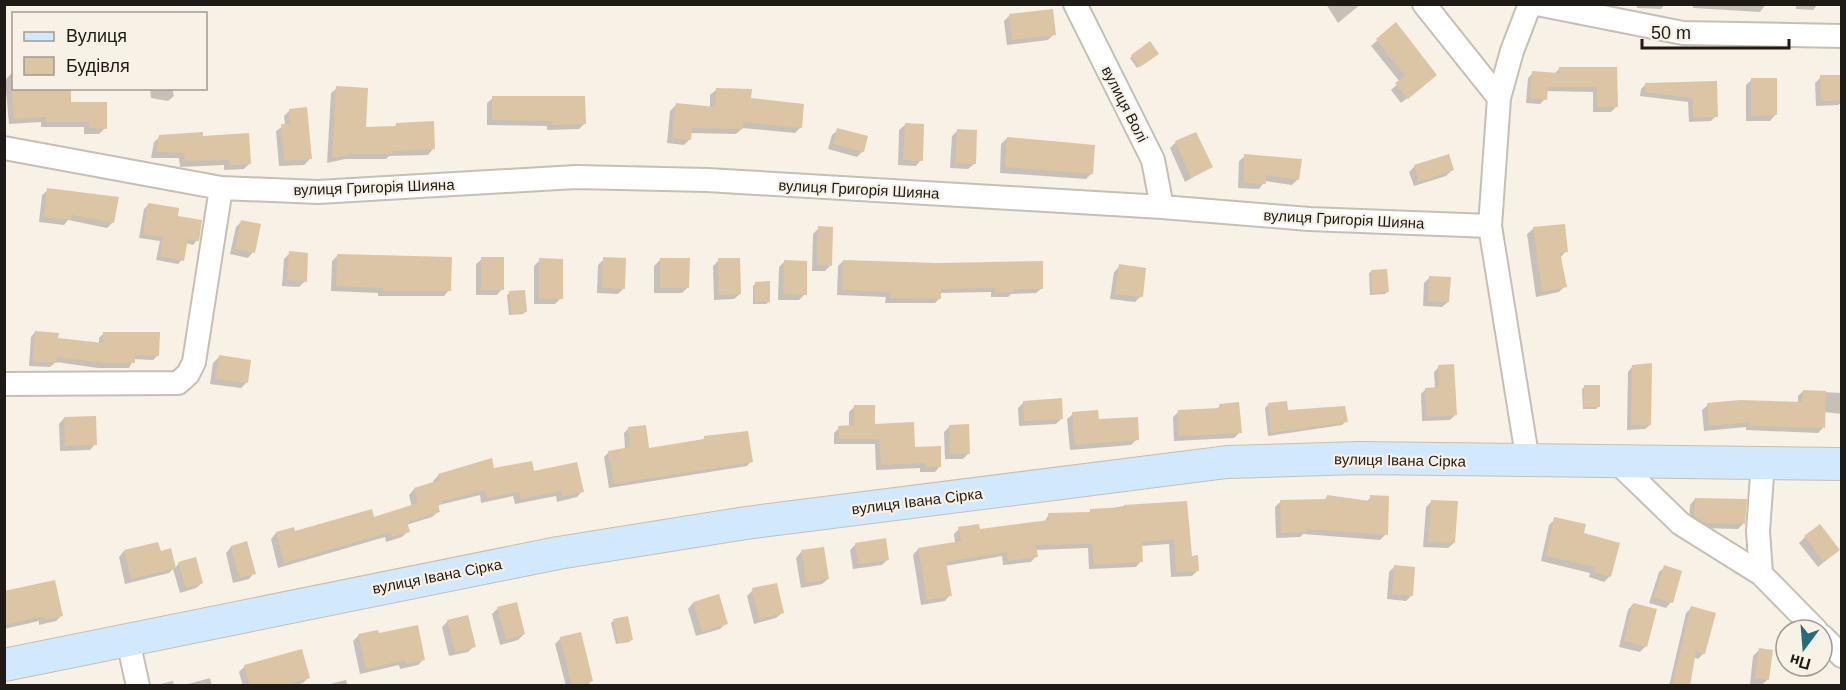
<svg xmlns="http://www.w3.org/2000/svg" width="1846" height="690" font-family="Helvetica,sans-serif">
	<rect width="100%" height="100%" fill="#f8f1e6"/>
	<path fill="#0003" d="M1326,4H1361L1338,23Z
		M1637,4H1665L1661,9L1637,8Z
		M1693,4H1766L1760,12L1693,8Z
		M1796,4H1818L1813,10L1796,9Z
		M1010,15L1054,34L1048,40L1007,45L1004,21Z
		M1396,24L1429,81L1401,103L1391,90L1400,82L1371,46Z
		M1132,56H1154L1137,68L1130,58Z
		M1559,69H1616V107L1611,112H1593V92L1546,91L1545,99L1540,104L1526,103L1528,78L1533,73L1554,74Z
		M11,74H14V88H28V91L70,103L105,128L99,134H84V127H41V122L9,124L5,80Z
		M1842,76V102L1838,105L1816,106L1815,83L1821,77Z
		M1752,79L1775,115L1770,121H1746V85Z
		M1715,82L1716,116L1711,121L1689,122L1688,102L1640,96L1641,89L1646,84Z
		M150,88H172L174,96L168,101L151,98Z
		M337,88L365,128H393L397,124L433,149L428,155L389,156L386,159H345L327,163L331,93Z
		M716,90L750,99L801,127L795,133L743,128L736,134L690,133V139L684,145L667,143L670,111L676,105L710,108V95Z
		M493,98L585,123L579,129L547,130V126L487,125V103Z
		M290,110L310,159L304,165L279,166L276,131L285,125L284,116Z
		M905,125L921,160L916,166L898,165L899,130Z
		M838,130L863,151L857,157L828,149L832,135Z
		M958,130L974,164L968,169L950,168L952,136Z
		M1196,134L1211,167L1185,182L1170,148L1176,142Z
		M160,137L202,138L250,163L244,169L224,170V165L180,167L179,158H151L154,142Z
		M1007,138L1092,173L1086,179L1000,173L1001,144Z
		M1245,156L1298,179L1292,185L1265,181L1259,189L1238,188L1239,161Z
		M1415,166L1452,170L1446,176L1414,186L1409,172Z
		M48,190L113,222L107,228L68,220L64,225L39,222L42,195Z
		M149,204L176,217L197,240L193,245L185,243L182,260L178,264L156,260L160,241L139,238L144,209Z
		M242,221L253,252L248,258L230,254L236,227Z
		M1563,225L1566,251L1561,257L1565,286L1559,292L1536,297L1527,234L1533,229Z
		M819,228L831,265L825,271H812L813,234Z
		M290,253L305,281L299,287L282,286L284,259Z
		M338,255L449,290L444,296H378V293L331,291L332,261Z
		M482,259L502,289L497,295H476V264Z
		M604,259L624,288L618,294L597,293L598,265Z
		M540,260L561,298L555,304H534V266Z
		M660,260L688,287L682,293H654V266Z
		M719,260L740,294L734,299L714,300L713,266Z
		M785,261L805,294L799,300H778L779,267Z
		M843,261L1042,288L1036,293L1011,294L1008,297H991V292L940,293V298L935,303H885L886,297L837,295L838,266Z
		M1120,266L1141,296L1135,302L1110,299L1114,272Z
		M1372,271L1387,292L1385,294L1370,295L1369,273Z
		M1430,277L1448,302L1442,307L1423,306L1424,283Z
		M756,283L769,302L766,304H753V286Z
		M510,293L525,312L523,314L509,315L507,295Z
		M35,332L57,340L99,344V338L104,333L158,355L153,360L134,359L129,368H98L56,362L50,367L29,366L31,337Z
		M219,357L246,383L241,388L210,384L213,363Z
		M1439,367L1455,415L1450,420L1422,421L1421,394L1426,389H1435L1434,372Z
		M1632,367L1650,425L1645,429L1627,430L1628,372Z
		M1585,386L1599,406L1596,409H1583L1582,389Z
		M1803,391L1842,393V414L1824,412L1823,428L1818,433L1746,430V427L1704,431L1702,410L1708,405L1798,404V396Z
		M1024,402L1062,418L1056,424L1019,426L1018,408Z
		M1269,404L1286,412L1346,421L1342,425L1268,436L1265,408Z
		M1220,406L1240,432L1234,438L1174,441L1173,417L1179,411L1216,410Z
		M854,407L873,426L940,466L935,472H920V468L876,470L875,444H834V433L839,428L849,427V412Z
		M1073,414L1098,420L1137,439L1131,445L1070,450L1067,419Z
		M64,418L95,444L90,450L60,451L59,424Z
		M950,426L969,453L963,459H945L944,432Z
		M629,428L647,450L701,441L705,438L751,461L747,466L609,488L604,457L609,452L625,449L624,433Z
		M493,470L533,473L582,491L577,497L557,502L556,496L515,504L513,496L481,503L480,495L439,505L438,512L432,517L406,525L408,531L402,537L386,542L385,537L278,568L271,539L276,533L293,529L294,533L373,519L412,507L409,495L414,489L434,484L433,481L439,475Z
		M1327,497L1366,502L1371,497L1386,534L1380,540L1303,534L1300,537L1276,538L1275,507L1281,501L1324,500Z
		M1695,499L1744,523L1738,529L1699,528L1689,522L1690,505Z
		M1432,501L1454,543L1448,548L1423,547L1426,507Z
		M1186,502L1190,557L1198,570L1192,576L1171,577L1169,544L1141,546V561L1136,567L1089,569L1088,548L1035,550L1036,556L1031,562L1003,565L1002,556L945,566L950,595L945,601L921,605L913,555L918,549L955,543L954,534L959,529L978,531L1044,523L1049,514L1088,513L1124,506Z
		M1555,519L1582,534L1610,576L1604,582L1589,577L1590,573L1541,561L1549,525Z
		M1805,537L1838,550L1818,567L1799,543Z
		M246,543L254,573L249,579L233,583L226,553L231,547Z
		M157,544L160,553L175,568L179,563L202,583L196,588L180,593L173,569L169,573L125,584L119,557L124,551Z
		M856,544L888,559L882,565L853,569L850,550Z
		M801,552L828,579L822,584L801,588L796,558Z
		M1394,567L1412,595L1406,601L1387,599L1389,572Z
		M1665,567L1671,602L1666,608L1649,603L1659,572Z
		M753,590L782,613L776,618L754,624L747,596Z
		M4,592L62,615L56,621L39,625V621L4,629Z
		M693,603L726,623L720,629L696,636L688,609Z
		M1633,604L1646,646L1640,652L1619,647L1628,610Z
		M498,608L524,634L518,640L500,645L492,614Z
		M1691,608L1704,653L1698,659L1693,657L1688,686H1669L1686,613Z
		M614,620L632,639L629,642L616,644L611,623Z
		M448,621L474,646L468,652L449,656L442,627Z
		M359,635H378L424,659L418,665L400,669L399,665L360,674L353,641Z
		M561,638L591,681L587,686H566L555,644Z
		M1759,650L1768,679L1762,685L1750,684L1753,656Z
		M245,666L309,677L303,683L294,686H243L239,672Z
		M210,678L212,686H181Z
		M346,680L348,686H329L330,684Z
		M173,681L174,686H156L157,685Z"/>
	<path fill="#dbc5a4" d="M1053,9L1056,35L1012,40L1009,14Z
		M1396,22L1437,75L1408,99L1395,83L1405,76L1376,39Z
		M1150,41L1159,54L1140,67L1131,55Z
		M1559,67H1617L1618,107H1597V87H1548L1547,100L1530,98L1532,71L1559,73Z
		M1820,75H1842V100L1821,101Z
		M1751,78H1777V115L1751,116Z
		M1717,81L1718,117L1693,118V98L1645,92V83Z
		M336,86L368,88L366,127L396,126V123L434,121L435,149L393,151V154H351L332,158Z
		M12,88L71,90V102H107V129L89,128V122H46V117L14,119Z
		M716,88L752,89L751,98L804,104L802,128L743,122V129L692,128L691,140L672,138L676,103L715,107Z
		M492,96H585L586,124L553,125L552,121L492,120Z
		M307,107L312,159L284,161L281,124H290L289,109Z
		M905,123L924,124L923,161L903,160Z
		M837,128L868,136L864,152L833,144Z
		M957,129L977,130L976,164L955,163Z
		M203,132V136L249,133L251,164L230,165L229,160L185,161L184,153L156,152L159,135Z
		M1196,132L1213,167L1191,178L1175,141Z
		M1007,137L1095,145L1093,174L1005,167Z
		M1244,154L1302,159L1299,180L1266,175V184L1243,183Z
		M1449,154L1454,170L1419,182L1414,165Z
		M47,188L119,197L114,223L72,215L71,220L44,217Z
		M148,203L179,208L178,216L202,220L199,241L188,239L184,261L160,256L163,237L143,234Z
		M241,220L261,224L255,253L235,249Z
		M1565,224L1568,252L1560,253L1567,287L1542,292L1533,227Z
		M818,226L833,227L832,266L817,265Z
		M289,251L308,253L307,282L287,280Z
		M337,254L452,257L451,291H383V288L336,286Z
		M481,257H504V290H481Z
		M603,257L626,258L625,289L602,288Z
		M539,258L563,259V299H539Z
		M660,258H690L689,288H660Z
		M718,258H740L741,294L719,295Z
		M784,260L807,261V295L783,294Z
		M843,260L937,263L1043,261V289H1014V292L996,293L995,288L941,289V299L890,298V292L842,290Z
		M1119,264L1146,268L1143,297L1115,294Z
		M1387,269L1389,292L1372,293L1371,270Z
		M1429,276L1451,277L1449,302L1428,301Z
		M770,281V302H755V282Z
		M525,290L527,312L511,314L509,291Z
		M35,331L59,333L58,338L103,343V332H160L159,356L135,355V363H103L57,357V363L33,362Z
		M219,355L251,360L248,383L215,379Z
		M1652,363L1651,425H1631L1632,365Z
		M1454,364L1457,415L1427,417L1425,388L1439,387L1438,365Z
		M1584,385H1600V407H1584Z
		M1803,390L1826,391L1825,428L1750,426V422L1709,426L1707,403L1740,400L1802,402Z
		M1062,398L1063,419L1024,421L1023,401Z
		M1287,401L1288,410L1345,406L1348,422L1271,433L1268,403Z
		M1239,402L1242,433L1179,436L1178,410L1220,408L1219,404Z
		M854,405H875V424L914,422L915,447L941,446V467H925V463L881,465L879,439H839L838,426L854,425Z
		M1098,410L1099,419L1138,417L1139,440L1075,445L1072,412Z
		M96,416L97,445L65,446L64,417Z
		M969,424L970,454H950L949,425Z
		M646,425L649,448L704,439V436L748,431L753,462L614,484L608,451L630,447L628,427Z
		M492,458L494,468L532,461L534,471L577,462L584,492L562,497L561,491L521,499L519,492L487,498L485,490L467,495L442,501V504L438,505L440,512L407,522L410,532L392,537L390,532L284,563L276,532L294,527L295,531L372,509L374,517L418,503L414,488L440,480L438,474Z
		M1327,495L1370,501V495L1389,496L1388,535L1307,529V532L1281,533L1280,500L1326,499Z
		M1695,498L1747,499L1745,524L1705,523L1694,516Z
		M1431,500L1458,501L1455,543L1428,542Z
		M1187,501L1192,556L1198,555L1199,571L1176,572L1174,539L1142,542L1143,562L1094,565L1092,544L1036,545L1038,557L1008,561L1007,552L946,562L952,596L927,600L918,548L961,541L958,527L979,524L980,529L1049,520L1048,513L1090,512V509L1124,507V505Z
		M1554,517L1586,524L1584,533L1620,543L1611,577L1594,572L1595,567L1546,556Z
		M1820,524L1840,550L1824,562L1804,536Z
		M886,538L889,560L858,564L855,543Z
		M247,541L256,574L239,578L231,546Z
		M158,542L161,551L171,548L176,568L131,579L124,550Z
		M824,547L829,579L806,583L801,550Z
		M196,557L203,583L186,588L178,562Z
		M1394,565L1415,567L1413,596L1392,594Z
		M1664,565L1682,571L1673,603L1654,597Z
		M55,580L63,616L45,620L44,616L4,625V591Z
		M777,583L784,613L759,619L752,588Z
		M719,594L728,624L702,632L693,602Z
		M517,602L525,634L506,640L497,607Z
		M1633,603L1657,609L1647,647L1624,641Z
		M1691,606L1716,613L1705,654L1696,651L1690,686H1672Z
		M468,615L476,647L455,652L447,620Z
		M628,616L633,640L618,643L613,619Z
		M418,625L425,660L405,664V660L366,669L358,634L378,630L379,633Z
		M581,632L593,681L572,686L560,637Z
		M1759,648L1773,650L1769,680L1755,678Z
		M302,649L310,678L282,686H250L244,665Z"/>
	<g fill="none" stroke-linecap="round" stroke-linejoin="round">
		<defs>
			<path id="street" d="M1075,4L1153,160L1162,207
				M1424,4L1499,98
				M1537,4L1683,33L1842,36
				M4,148L221,188L318,192L576,177L707,180L1162,207L1309,219L1490,226L1499,98L1512,51L1530,4
				M1490,226L1528,462
				M4,384L178,383L188,374L194,362L221,188
				M1617,462L1681,524L1761,574L1816,630
				M1761,574L1758,531L1763,462
				M1822,636L1842,656
				M128,641L138,686"/>
			<path id="secondary" d="M4,665L558,553L746,523L1227,462L1359,458L1842,464"/>
		</defs>
		<use href="#street" stroke="#c6bfb5" stroke-width="26"/>
		<use href="#secondary" stroke="#c6bfb5" stroke-width="34"/>
		<use href="#street" stroke="#fff" stroke-width="22"/>
		<use href="#secondary" stroke="#d2e8fc" stroke-width="32"/>
	</g>
	<g text-anchor="middle" dominant-baseline="central" stroke-width="4.5" stroke-linejoin="round" paint-order="stroke">
		<g font-size="15" fill="#1e1b17" stroke="#f8f1e6">
			<text transform="translate(1125 104) rotate(63)">вулиця Волі</text>
			<text transform="translate(374 187) rotate(-2)">вулиця Григорія Шияна</text>
			<text transform="translate(859 189) rotate(3)">вулиця Григорія Шияна</text>
			<text transform="translate(1344 219) rotate(3)">вулиця Григорія Шияна</text>
			<text transform="translate(1400 460) rotate(1)">вулиця Івана Сірка</text>
			<text transform="translate(917 501) rotate(-7)">вулиця Івана Сірка</text>
			<text transform="translate(437 576) rotate(-11)">вулиця Івана Сірка</text>
		</g>
	</g>
	<rect width="1846" height="690" fill="none" stroke="#1e1b17" stroke-width="12"/>
	<rect x="12" y="12" width="195" height="78" fill="#f8f1e6" stroke="#a19b93" stroke-width="1.5"/>
	<rect x="24" y="32" width="30" height="9" fill="#d2e8fc" stroke="#a19b93" stroke-width="1.5"/>
	<text x="66" y="42" font-size="18" fill="#1e1b17">Вулиця</text>
	<rect x="24" y="57" width="30" height="18" fill="#dbc5a4" stroke="#a19b93" stroke-width="1.5"/>
	<text x="66" y="72" font-size="18" fill="#1e1b17">Будівля</text>
	<g transform="translate(1804 648) rotate(196)"><circle r="28" fill="#f8f1e6" stroke="#a19b93" stroke-width="1.5"/>
	<path d="M0-4.5L10 22L0 15L-10 22Z" fill="#256d79"/>
	<text y="-9" font-size="16" font-weight="bold" text-anchor="middle" fill="#1e1b17">Пн</text>
	</g>
	<path d="M1642 39v9h147v-9" fill="none" stroke="#1e1b17" stroke-width="3"/>
	<text x="1651" y="39" font-size="18" fill="#1e1b17" stroke="#f8f1e6" stroke-width="4.5" paint-order="stroke">50 m</text>
</svg>
